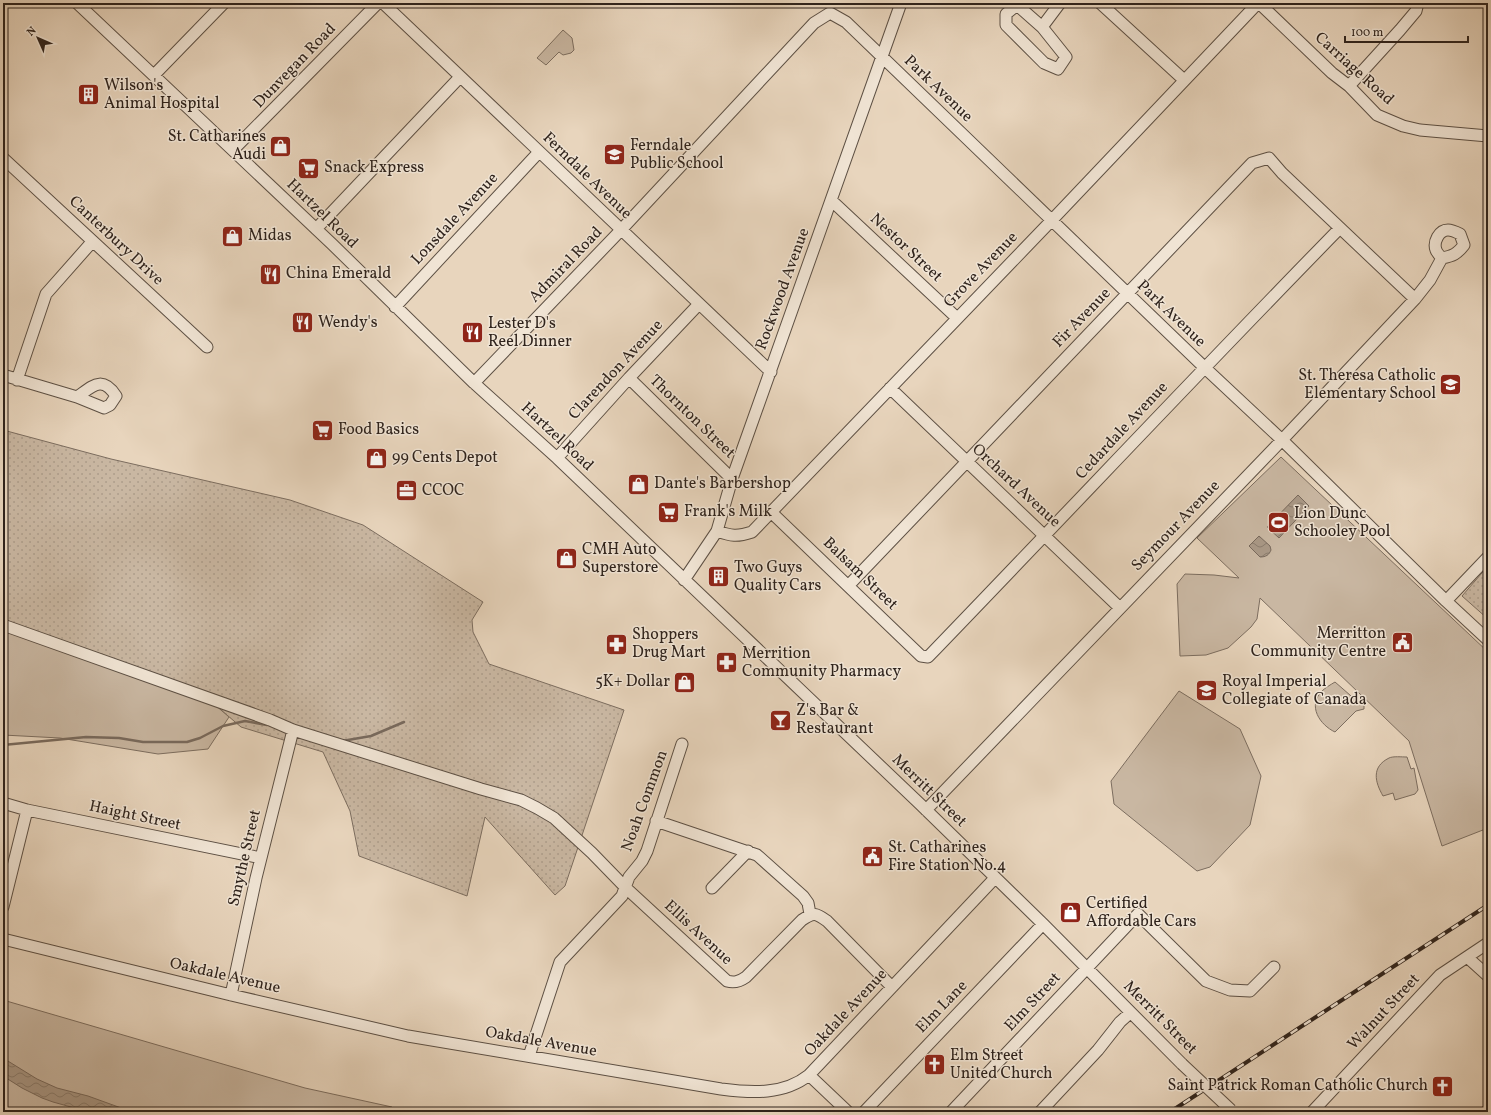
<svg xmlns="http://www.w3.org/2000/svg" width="1491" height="1115" font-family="Vollkorn,serif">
	<defs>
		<pattern id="grass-dots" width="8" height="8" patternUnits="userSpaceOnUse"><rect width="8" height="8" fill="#c9b7a2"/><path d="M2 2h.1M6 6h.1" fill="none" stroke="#ad9d8b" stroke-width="1.8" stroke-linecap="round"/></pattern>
		<pattern id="water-waves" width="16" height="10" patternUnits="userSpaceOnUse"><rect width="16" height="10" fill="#a99886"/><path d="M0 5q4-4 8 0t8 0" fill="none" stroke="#8a7c6d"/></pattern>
	</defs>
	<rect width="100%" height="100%" fill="#e8d5bd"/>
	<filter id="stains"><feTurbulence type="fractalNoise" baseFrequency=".005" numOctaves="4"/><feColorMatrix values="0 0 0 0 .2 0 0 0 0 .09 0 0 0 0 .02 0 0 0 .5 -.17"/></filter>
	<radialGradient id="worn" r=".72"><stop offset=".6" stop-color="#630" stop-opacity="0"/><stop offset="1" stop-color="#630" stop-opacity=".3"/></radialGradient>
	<path fill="url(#grass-dots)" stroke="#7c6d5f" d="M3,430L111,459L290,500L363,525L483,602L472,620L473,632L489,664L624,710L565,886L555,895L485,817L467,896L359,856L350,811L323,752L241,727L200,692L3,626Z
		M1488,566V619L1462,596Z"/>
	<path fill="#c9b7a2" stroke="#7c6d5f" d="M563,30L572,38L574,50L571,53L563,55L559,52L546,65L537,58Z
		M1281,457L1488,652V828L1442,846L1409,741L1260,598L1257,619L1251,627L1228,648L1206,655L1180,656L1177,584L1185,574L1214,575L1239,578L1197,538Z
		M3,626L200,692L229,717L208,749L158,754L60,738L3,735Z
		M1335,682L1358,702L1361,701L1364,704V709L1356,711L1335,732C1320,725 1307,706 1322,691C1325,688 1330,685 1335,682Z
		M1179,691L1240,729L1261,776L1250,825L1210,867L1197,871L1114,804L1111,781Z
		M1407,757L1411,769L1414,768L1418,790L1415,794L1395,800L1393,793L1383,796C1375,782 1371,767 1389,758C1393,756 1402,757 1407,757Z
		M3,1000L305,1088L392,1107L391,1112H3Z"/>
	<path fill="url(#water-waves)" stroke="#78695c" d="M1298,495L1309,506L1279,538L1267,527Z
		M1259,536L1270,546L1271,550C1269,555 1266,557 1260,557L1249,546Z
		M3,1058L37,1079L57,1088L88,1096L124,1109L143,1112H89L53,1102L42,1098L22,1088L3,1076Z"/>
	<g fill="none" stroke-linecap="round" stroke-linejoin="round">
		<path stroke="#78695c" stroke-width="2.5" d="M342,741L371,736L404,722
			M3,745L86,737L119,738L143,742H187L200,738L223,726L245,721L267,725"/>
		<defs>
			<path id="minor" d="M77,3L332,244L474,383L557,458L920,804L1043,924L1182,1064
				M383,3L771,372
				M1100,3L1184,80
				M1259,3L1332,73L1349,86L1377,115L1403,126L1420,130L1488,136
				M1017,5L1042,27L1066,57L1058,69L1044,63L1006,25V14Z
				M1042,27L1060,3
				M154,75L224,3
				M1349,86L1400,30L1416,11L1418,3
				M233,150L378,3
				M3,158L207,347
				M832,201L957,318
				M316,229L460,77
				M395,307L539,152
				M3,375L77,397L104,408L110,405L116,396C102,375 93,386 77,397
				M629,378L732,479
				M17,380L46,294L92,242
				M474,383L621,230L814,23L830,13L846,22L1204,367L1282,440L1446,601L1488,640
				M890,388L1120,608
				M557,458L629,378L699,304
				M771,512L921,656L928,657C1066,514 1201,370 1340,228
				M717,531C731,536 737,537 752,532L1052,220L1258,3
				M684,580L717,531L732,479L901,3
				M849,585L1252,163L1269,158L1282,173L1415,299
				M1446,601L1488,557
				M3,625L270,720L293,730L481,789L521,800L537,808L554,818L592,853L626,888L727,981C734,983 739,982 746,977L802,920C814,912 816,913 827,921L892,987
				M3,803L27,810L261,858
				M926,810L1282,440L1415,299L1430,280L1442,258C1440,256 1437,253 1436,250C1433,242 1439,230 1448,230C1452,230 1456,232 1460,234L1464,245C1457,254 1453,256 1442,258
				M656,821L757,855L803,896L808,903L810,914
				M712,888L748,851
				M3,907L27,810
				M3,939L231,995L408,1036L721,1089C752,1093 784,1095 809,1075L995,878
				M1467,957L1488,976
				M231,995L256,878L293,730
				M529,1056L560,962L622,896L629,877L642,861L647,851L682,744
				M809,1075L848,1112
				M864,1112L1043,924
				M951,1112L1138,914L1206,981L1230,990L1250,991L1274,967
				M1040,1112L1098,1050L1120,1022L1130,1013
				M1312,1112L1440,975L1488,943
				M1486,1112L1488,1110"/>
		</defs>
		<use href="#minor" stroke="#5d5044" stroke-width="13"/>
		<use href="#minor" stroke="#f0e4d4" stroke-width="11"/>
		<defs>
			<path id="rail" d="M1170,1112L1488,905"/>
		</defs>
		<use href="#rail" stroke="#2f231c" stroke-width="4"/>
		<use href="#rail" stroke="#f0e4d4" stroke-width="2.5" stroke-dasharray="8" stroke-linecap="butt"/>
		<defs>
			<path id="minor-bridge" d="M1182,1064L1231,1110"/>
		</defs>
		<use href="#minor-bridge" stroke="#5d5044" stroke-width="13" stroke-linecap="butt"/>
		<use href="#minor-bridge" stroke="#f0e4d4" stroke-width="11"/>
	</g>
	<defs>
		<symbol id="building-square" viewBox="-11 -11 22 22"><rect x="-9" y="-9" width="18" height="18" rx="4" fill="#8f2418" stroke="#f0e4d4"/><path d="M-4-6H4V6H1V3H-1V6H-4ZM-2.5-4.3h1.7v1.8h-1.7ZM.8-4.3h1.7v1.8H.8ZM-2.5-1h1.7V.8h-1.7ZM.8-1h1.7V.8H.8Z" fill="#fff"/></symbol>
		<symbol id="shop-square" viewBox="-11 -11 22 22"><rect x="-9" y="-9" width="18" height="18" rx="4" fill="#8f2418" stroke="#f0e4d4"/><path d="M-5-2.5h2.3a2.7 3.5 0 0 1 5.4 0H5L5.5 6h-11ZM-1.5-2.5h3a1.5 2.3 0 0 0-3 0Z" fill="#fff"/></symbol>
		<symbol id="school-square" viewBox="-11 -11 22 22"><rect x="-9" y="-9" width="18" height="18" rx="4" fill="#8f2418" stroke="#f0e4d4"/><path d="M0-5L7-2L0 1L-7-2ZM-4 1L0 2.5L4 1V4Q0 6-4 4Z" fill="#fff"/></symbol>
		<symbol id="supermarket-square" viewBox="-11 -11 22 22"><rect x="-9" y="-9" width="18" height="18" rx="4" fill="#8f2418" stroke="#f0e4d4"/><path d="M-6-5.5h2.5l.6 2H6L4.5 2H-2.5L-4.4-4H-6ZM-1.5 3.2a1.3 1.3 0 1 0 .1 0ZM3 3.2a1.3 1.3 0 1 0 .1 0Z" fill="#fff"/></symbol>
		<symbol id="restaurant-square" viewBox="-11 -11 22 22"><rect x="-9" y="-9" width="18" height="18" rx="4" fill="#8f2418" stroke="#f0e4d4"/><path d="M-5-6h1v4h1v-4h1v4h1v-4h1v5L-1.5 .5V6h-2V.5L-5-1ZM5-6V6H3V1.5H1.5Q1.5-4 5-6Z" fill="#fff"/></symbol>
		<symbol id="office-square" viewBox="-11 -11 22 22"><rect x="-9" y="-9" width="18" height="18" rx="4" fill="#8f2418" stroke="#f0e4d4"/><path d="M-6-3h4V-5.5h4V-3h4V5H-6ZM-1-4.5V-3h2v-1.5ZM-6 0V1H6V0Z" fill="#fff"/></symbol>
		<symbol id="stadium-square" viewBox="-11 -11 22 22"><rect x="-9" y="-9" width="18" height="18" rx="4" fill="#8f2418" stroke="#f0e4d4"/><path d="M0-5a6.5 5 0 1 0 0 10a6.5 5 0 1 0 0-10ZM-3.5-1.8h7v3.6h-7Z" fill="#fff"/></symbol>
		<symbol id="civic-square" viewBox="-11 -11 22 22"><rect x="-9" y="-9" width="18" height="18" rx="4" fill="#8f2418" stroke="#f0e4d4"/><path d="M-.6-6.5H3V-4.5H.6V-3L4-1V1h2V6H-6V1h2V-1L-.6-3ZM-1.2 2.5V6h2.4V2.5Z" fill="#fff"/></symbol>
		<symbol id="pharmacy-square" viewBox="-11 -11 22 22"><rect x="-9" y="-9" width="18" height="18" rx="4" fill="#8f2418" stroke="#f0e4d4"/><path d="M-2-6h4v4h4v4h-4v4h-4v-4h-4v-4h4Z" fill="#fff"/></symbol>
		<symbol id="bar-square" viewBox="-11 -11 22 22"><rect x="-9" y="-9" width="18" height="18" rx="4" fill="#8f2418" stroke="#f0e4d4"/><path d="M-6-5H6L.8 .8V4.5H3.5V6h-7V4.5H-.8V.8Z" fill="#fff"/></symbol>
		<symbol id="church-square" viewBox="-11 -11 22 22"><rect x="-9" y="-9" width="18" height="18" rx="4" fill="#8f2418" stroke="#f0e4d4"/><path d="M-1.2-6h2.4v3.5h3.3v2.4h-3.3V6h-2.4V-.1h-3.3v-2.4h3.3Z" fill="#fff"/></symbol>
	</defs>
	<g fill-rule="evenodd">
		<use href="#building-square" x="76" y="82" width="25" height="25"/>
		<use href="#shop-square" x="268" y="134" width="25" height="25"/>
		<use href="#school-square" x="602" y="142" width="25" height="25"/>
		<use href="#supermarket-square" x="296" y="156" width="25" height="25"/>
		<use href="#shop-square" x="220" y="224" width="25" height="25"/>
		<use href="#restaurant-square" x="258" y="262" width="25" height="25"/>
		<use href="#restaurant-square" x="290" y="310" width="25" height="25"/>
		<use href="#restaurant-square" x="460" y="320" width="25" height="25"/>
		<use href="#school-square" x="1438" y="372" width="25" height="25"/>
		<use href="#supermarket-square" x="310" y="418" width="25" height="25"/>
		<use href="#shop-square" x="364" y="446" width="25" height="25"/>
		<use href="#shop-square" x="626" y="472" width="25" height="25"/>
		<use href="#office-square" x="394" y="478" width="25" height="25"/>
		<use href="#supermarket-square" x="656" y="500" width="25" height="25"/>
		<use href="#stadium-square" x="1266" y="510" width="25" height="25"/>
		<use href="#shop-square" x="554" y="546" width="25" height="25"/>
		<use href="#building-square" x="706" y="564" width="25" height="25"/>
		<use href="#civic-square" x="1390" y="630" width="25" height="25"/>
		<use href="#pharmacy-square" x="604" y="632" width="25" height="25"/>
		<use href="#pharmacy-square" x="714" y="650" width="25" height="25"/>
		<use href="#shop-square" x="672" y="670" width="25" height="25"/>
		<use href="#school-square" x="1194" y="678" width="25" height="25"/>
		<use href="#bar-square" x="768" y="708" width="25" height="25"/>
		<use href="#civic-square" x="860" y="844" width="25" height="25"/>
		<use href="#shop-square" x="1058" y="900" width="25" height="25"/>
		<use href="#church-square" x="922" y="1052" width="25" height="25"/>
		<use href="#church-square" x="1430" y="1074" width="25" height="25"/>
	</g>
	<g text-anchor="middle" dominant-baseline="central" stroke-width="3" stroke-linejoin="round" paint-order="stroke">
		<g font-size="16" fill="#2f231c" stroke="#f0e4d4">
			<text transform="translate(295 66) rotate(-46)">Dunvegan Road</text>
			<text transform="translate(1354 69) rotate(42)">Carriage Road</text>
			<text transform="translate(938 89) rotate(44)">Park Avenue</text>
			<text transform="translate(587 176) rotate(44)">Ferndale Avenue</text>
			<text transform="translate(322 214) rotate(44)">Hartzel Road</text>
			<text transform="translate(455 219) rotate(-47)">Lonsdale Avenue</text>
			<text transform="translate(116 241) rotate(43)">Canterbury Drive</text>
			<text transform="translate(906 248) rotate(43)">Nestor Street</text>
			<text transform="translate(566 265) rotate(-46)">Admiral Road</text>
			<text transform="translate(981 270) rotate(-46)">Grove Avenue</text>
			<text transform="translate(783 289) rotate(-70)">Rockwood Avenue</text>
			<text transform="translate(1171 314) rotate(44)">Park Avenue</text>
			<text transform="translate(1082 318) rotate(-46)">Fir Avenue</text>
			<text transform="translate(616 370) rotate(-47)">Clarendon Avenue</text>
			<text transform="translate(692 417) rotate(44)">Thornton Street</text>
			<text transform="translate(1122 431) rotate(-47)">Cedardale Avenue</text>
			<text transform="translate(557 437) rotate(43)">Hartzel Road</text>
			<text transform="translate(1016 486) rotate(43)">Orchard Avenue</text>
			<text transform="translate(1176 526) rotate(-46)">Seymour Avenue</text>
			<text transform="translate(860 574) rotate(44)">Balsam Street</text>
			<text transform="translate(929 791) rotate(44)">Merritt Street</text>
			<text transform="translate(645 801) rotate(-70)">Noah Common</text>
			<text transform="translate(135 816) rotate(12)">Haight Street</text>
			<text transform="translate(245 858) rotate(-77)">Smythe Street</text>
			<text transform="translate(698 933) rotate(43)">Ellis Avenue</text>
			<text transform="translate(225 976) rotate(13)">Oakdale Avenue</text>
			<text transform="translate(1033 1002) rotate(-47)">Elm Street</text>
			<text transform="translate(942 1007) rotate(-46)">Elm Lane</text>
			<text transform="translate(1384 1012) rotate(-47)">Walnut Street</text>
			<text transform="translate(846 1013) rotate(-47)">Oakdale Avenue</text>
			<text transform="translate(1160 1018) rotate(45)">Merritt Street</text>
			<text transform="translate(541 1042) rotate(10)">Oakdale Avenue</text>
		</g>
		<g font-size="16" fill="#2f231c" stroke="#f0e4d4" text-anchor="start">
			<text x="104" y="86">Wilson's<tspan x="104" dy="18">Animal Hospital</tspan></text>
			<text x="266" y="137" text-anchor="end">St. Catharines<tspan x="266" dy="18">Audi</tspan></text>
			<text x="630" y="146">Ferndale<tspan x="630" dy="18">Public School</tspan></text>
			<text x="324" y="168">Snack Express</text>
			<text x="248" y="236">Midas</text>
			<text x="286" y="274">China Emerald</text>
			<text x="318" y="323">Wendy's</text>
			<text x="488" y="324">Lester D's<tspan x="488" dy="18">Reel Dinner</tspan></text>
			<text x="1436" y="376" text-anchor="end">St. Theresa Catholic<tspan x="1436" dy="18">Elementary School</tspan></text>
			<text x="338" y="430">Food Basics</text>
			<text x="392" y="458">99 Cents Depot</text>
			<text x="654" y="484">Dante's Barbershop</text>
			<text x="422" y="491">CCOC</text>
			<text x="684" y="512">Frank's Milk</text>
			<text x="1294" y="514">Lion Dunc<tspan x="1294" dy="18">Schooley Pool</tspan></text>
			<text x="582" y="550">CMH Auto<tspan x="582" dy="18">Superstore</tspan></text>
			<text x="734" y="568">Two Guys<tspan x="734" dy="18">Quality Cars</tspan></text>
			<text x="1386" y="634" text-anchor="end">Merritton<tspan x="1386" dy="18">Community Centre</tspan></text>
			<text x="632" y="635">Shoppers<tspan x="632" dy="18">Drug Mart</tspan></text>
			<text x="742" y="654">Merrition<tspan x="742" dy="18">Community Pharmacy</tspan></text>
			<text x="670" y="682" text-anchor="end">5K+ Dollar</text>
			<text x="1222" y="682">Royal Imperial<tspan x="1222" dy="18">Collegiate of Canada</tspan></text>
			<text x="796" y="711">Z's Bar &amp;<tspan x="796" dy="18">Restaurant</tspan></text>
			<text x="888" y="848">St. Catharines<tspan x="888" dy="18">Fire Station No.4</tspan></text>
			<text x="1086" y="904">Certified<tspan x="1086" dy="18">Affordable Cars</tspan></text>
			<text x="950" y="1056">Elm Street<tspan x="950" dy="18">United Church</tspan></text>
			<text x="1428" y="1086" text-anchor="end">Saint Patrick Roman Catholic Church</text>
		</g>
	</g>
	<rect width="1491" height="1115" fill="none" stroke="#e8d5bd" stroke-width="16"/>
	<rect x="4" y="4" width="1483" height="1107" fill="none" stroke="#2f231c" stroke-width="2"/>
	<rect x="8" y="8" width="1475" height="1099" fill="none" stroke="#2f231c"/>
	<g transform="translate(38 38) rotate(315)" stroke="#f0e4d4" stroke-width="3" paint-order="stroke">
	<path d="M0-3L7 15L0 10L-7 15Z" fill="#2f231c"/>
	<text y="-6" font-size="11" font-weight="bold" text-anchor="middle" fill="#2f231c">N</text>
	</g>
	<path d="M1345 36v6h123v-6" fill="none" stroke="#2f231c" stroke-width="2"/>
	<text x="1351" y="36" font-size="12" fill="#2f231c" stroke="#f0e4d4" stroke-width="3" paint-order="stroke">100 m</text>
	<rect width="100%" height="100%" filter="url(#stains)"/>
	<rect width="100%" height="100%" fill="url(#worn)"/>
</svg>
